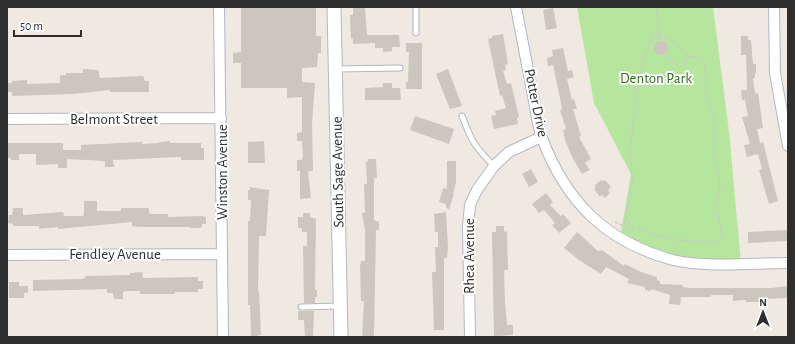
<svg xmlns="http://www.w3.org/2000/svg" width="795" height="344" font-family="'Alegreya Sans',sans-serif">
	<rect width="100%" height="100%" fill="#efe9e1"/>
	<path fill="#b6e59e" d="M577,7H713L729,132L741,263L674,260L620,238L631,174L594,103Z"/>
	<path fill="#cbc7bf" d="M241,7H316V36H321V53H318L317,67L302,68V82L315,83L312,124L313,171H308L311,198L300,199V171H297V160H302L303,156L302,141H297V133L302,132V97L287,98V88H241V63H233V53L241,52Z
		M353,7H365L367,35H399L400,47H392V51L383,52V48H375V43L353,44V38L351,39L350,15H353Z
		M553,8L557,28L546,30L543,10Z
		M503,34L508,64L505,65L506,70L503,71L507,84L511,83L519,117L517,118L518,124L494,129L491,116L496,115L495,111L506,108L502,95L500,96L488,39L492,38V36Z
		M741,36H748V40H751L753,64H756V73H755V78H753L755,94L758,93L763,128L757,129L760,143L763,142L778,201L769,204L759,170L762,169L758,154L747,157L744,145L750,144L742,117L748,116L745,100H742L741,90H747L746,55H741Z
		M654 48a7 7 0 1 1 14 0a7 7 0 1 1-14 0Z
		M406,43H422V89H406V82H408L409,52H406Z
		M563,48L568,71L572,70L574,77L567,79L572,100L574,99L577,109H573L581,136L579,137L591,159L585,163L590,170L582,174L572,157L565,140L563,130L566,129L560,110H562L561,103L553,65L548,66L547,58L553,56L552,50Z
		M83,69L98,70L100,78L143,76L145,81H149V92H110V90L74,94L12,96V92H8V83H12V81L27,80V84L60,83V75H66V73H83Z
		M448,69L462,106L450,109L436,74Z
		M383,83H392V88H400L401,100H365V88L383,87Z
		M415,116L454,129L449,144L410,130Z
		M170,141V143H201V148H204V160H181V157L113,160L114,167H105V161L67,159V168H58V164L36,165V154H19V160H11V158H8L7,143H63V150H81V145L142,142V144L159,143V142Z
		M264,141L265,163H248V142Z
		M368,159H376L377,178H374V220L379,222V230H376L374,337H362L364,301H361L360,266L361,261H365V230L362,213L365,212L364,184H367L366,162L368,161Z
		M447,161H456V182L453,194H454L449,209L446,208V204L439,202L443,188L447,189Z
		M531,169L538,182L529,187L522,174Z
		M601,180L603,181L605,180L611,187L608,190L610,193L605,198L602,195L600,197L594,189L596,187L594,186Z
		M250,187L269,190L266,236H259L258,291H259L261,335H258V337H251L250,305H248V221H250L251,200H248V190H250Z
		M546,193L553,202L550,205L561,216L563,214L571,223L559,233L552,225L555,223L544,210L539,213L532,204Z
		M84,201H97V211H121V208H149V213L151,214H168V217L202,216L206,217V224H202V227L199,228H190V227H138L132,226V222L58,229V227L39,229V226H13V224L8,223L9,215H12L13,208H23V215L63,212L64,216H82L84,215Z
		M446,212L448,247L447,258H444V330H434L432,272H436L435,247H438V232H435L434,214Z
		M303,213H310V217L316,219L315,290H317V297H315V303H304L303,246H307V232H302V228H298V217H303Z
		M496,226H504V232L507,231L508,270H504L505,302L507,325H513V335L494,336L492,232H496Z
		M788,230V241L748,243V232Z
		M577,232L598,251L602,250L624,266L625,264L641,272L657,277V280L660,281V284L683,285L682,287L691,288H771L788,286V298L760,299V302H746V300L733,301V295H711V297H681L680,305L669,304L670,295L651,289V291L645,290V287L627,283L629,279L606,267L601,274L579,260L564,248Z
		M142,272L143,278L198,277V281H203V289H198V292H175V294H140V291H126L123,292V299H114L113,293H107V289L33,291V280L83,279L86,276L130,275V273Z
		M9,282H19V286H28V293H24V298H9Z
		M298,311H314L313,337H305L304,320H298Z"/>
	<g fill="none" stroke-linecap="round" stroke-linejoin="round">
		<defs>
			<path id="service" d="M416,7V33
				M335,69L400,68
				M462,116C472,142 474,146 494,166
				M301,307L340,306"/>
			<path id="minor" d="M219,7L223,337
				M516,7C522,37 527,66 533,96C536,109 537,125 542,138C566,202 606,242 673,260C708,268 752,263 788,263
				M774,7L775,73L788,146
				M7,119L221,118
				M7,255L222,254
				M470,337L468,226L470,205L477,190L494,166L509,152L541,137"/>
			<path id="tertiary" d="M334,7L341,337"/>
		</defs>
		<use href="#service" stroke="#b4b7c1" stroke-width="7"/>
		<use href="#minor" stroke="#b4b7c1" stroke-width="12"/>
		<use href="#tertiary" stroke="#b4b7c1" stroke-width="15"/>
		<path stroke="#c9c9c9" stroke-width="1.5" stroke-dasharray="3 2" stroke-linecap="butt" d="M657,7L659,41
			M659,37C676,39 686,50 687,66
			M666,53L677,66
			M627,217L629,223L634,228
			M615,222L622,225L625,221L633,179L630,156L637,83L650,41L653,36L659,35
			M622,225L675,240L719,242L723,237L716,206L720,188L719,171L714,160V116L706,93L705,65L700,58L687,56"/>
		<use href="#service" stroke="#fff" stroke-width="5"/>
		<use href="#minor" stroke="#fff" stroke-width="10"/>
		<use href="#tertiary" stroke="#fff" stroke-width="13"/>
	</g>
	<g text-anchor="middle" dominant-baseline="central" stroke-width="4" stroke-linejoin="round" paint-order="stroke">
		<g font-size="15" fill="#2c6e1b" stroke="#fff">
			<text x="656" y="78">Denton Park</text>
		</g>
		<g font-size="15" fill="#2e2e2e" stroke="#fff">
			<text transform="translate(536 103) rotate(78)">Potter Drive</text>
			<text x="114" y="119">Belmont Street</text>
			<text transform="translate(222 172) rotate(-90)">Winston Avenue</text>
			<text transform="translate(338 172) rotate(-91)">South Sage Avenue</text>
			<text x="115" y="254">Fendley Avenue</text>
			<text transform="translate(469 256) rotate(-90)">Rhea Avenue</text>
		</g>
	</g>
	<rect width="795" height="344" fill="none" stroke="#2e2e2e" stroke-width="16"/>
	<g transform="translate(763 312)" stroke="#ffffff" stroke-width="3" paint-order="stroke">
	<path d="M0-3L7 15L0 10L-7 15Z" fill="#2e2e2e"/>
	<text y="-6" font-size="11" font-weight="bold" text-anchor="middle" fill="#2e2e2e">N</text>
	</g>
	<path d="M14 30v6h67v-6" fill="none" stroke="#2e2e2e" stroke-width="2"/>
	<text x="20" y="30" font-size="12" fill="#2e2e2e" stroke="#ffffff" stroke-width="3" paint-order="stroke">50 m</text>
</svg>
